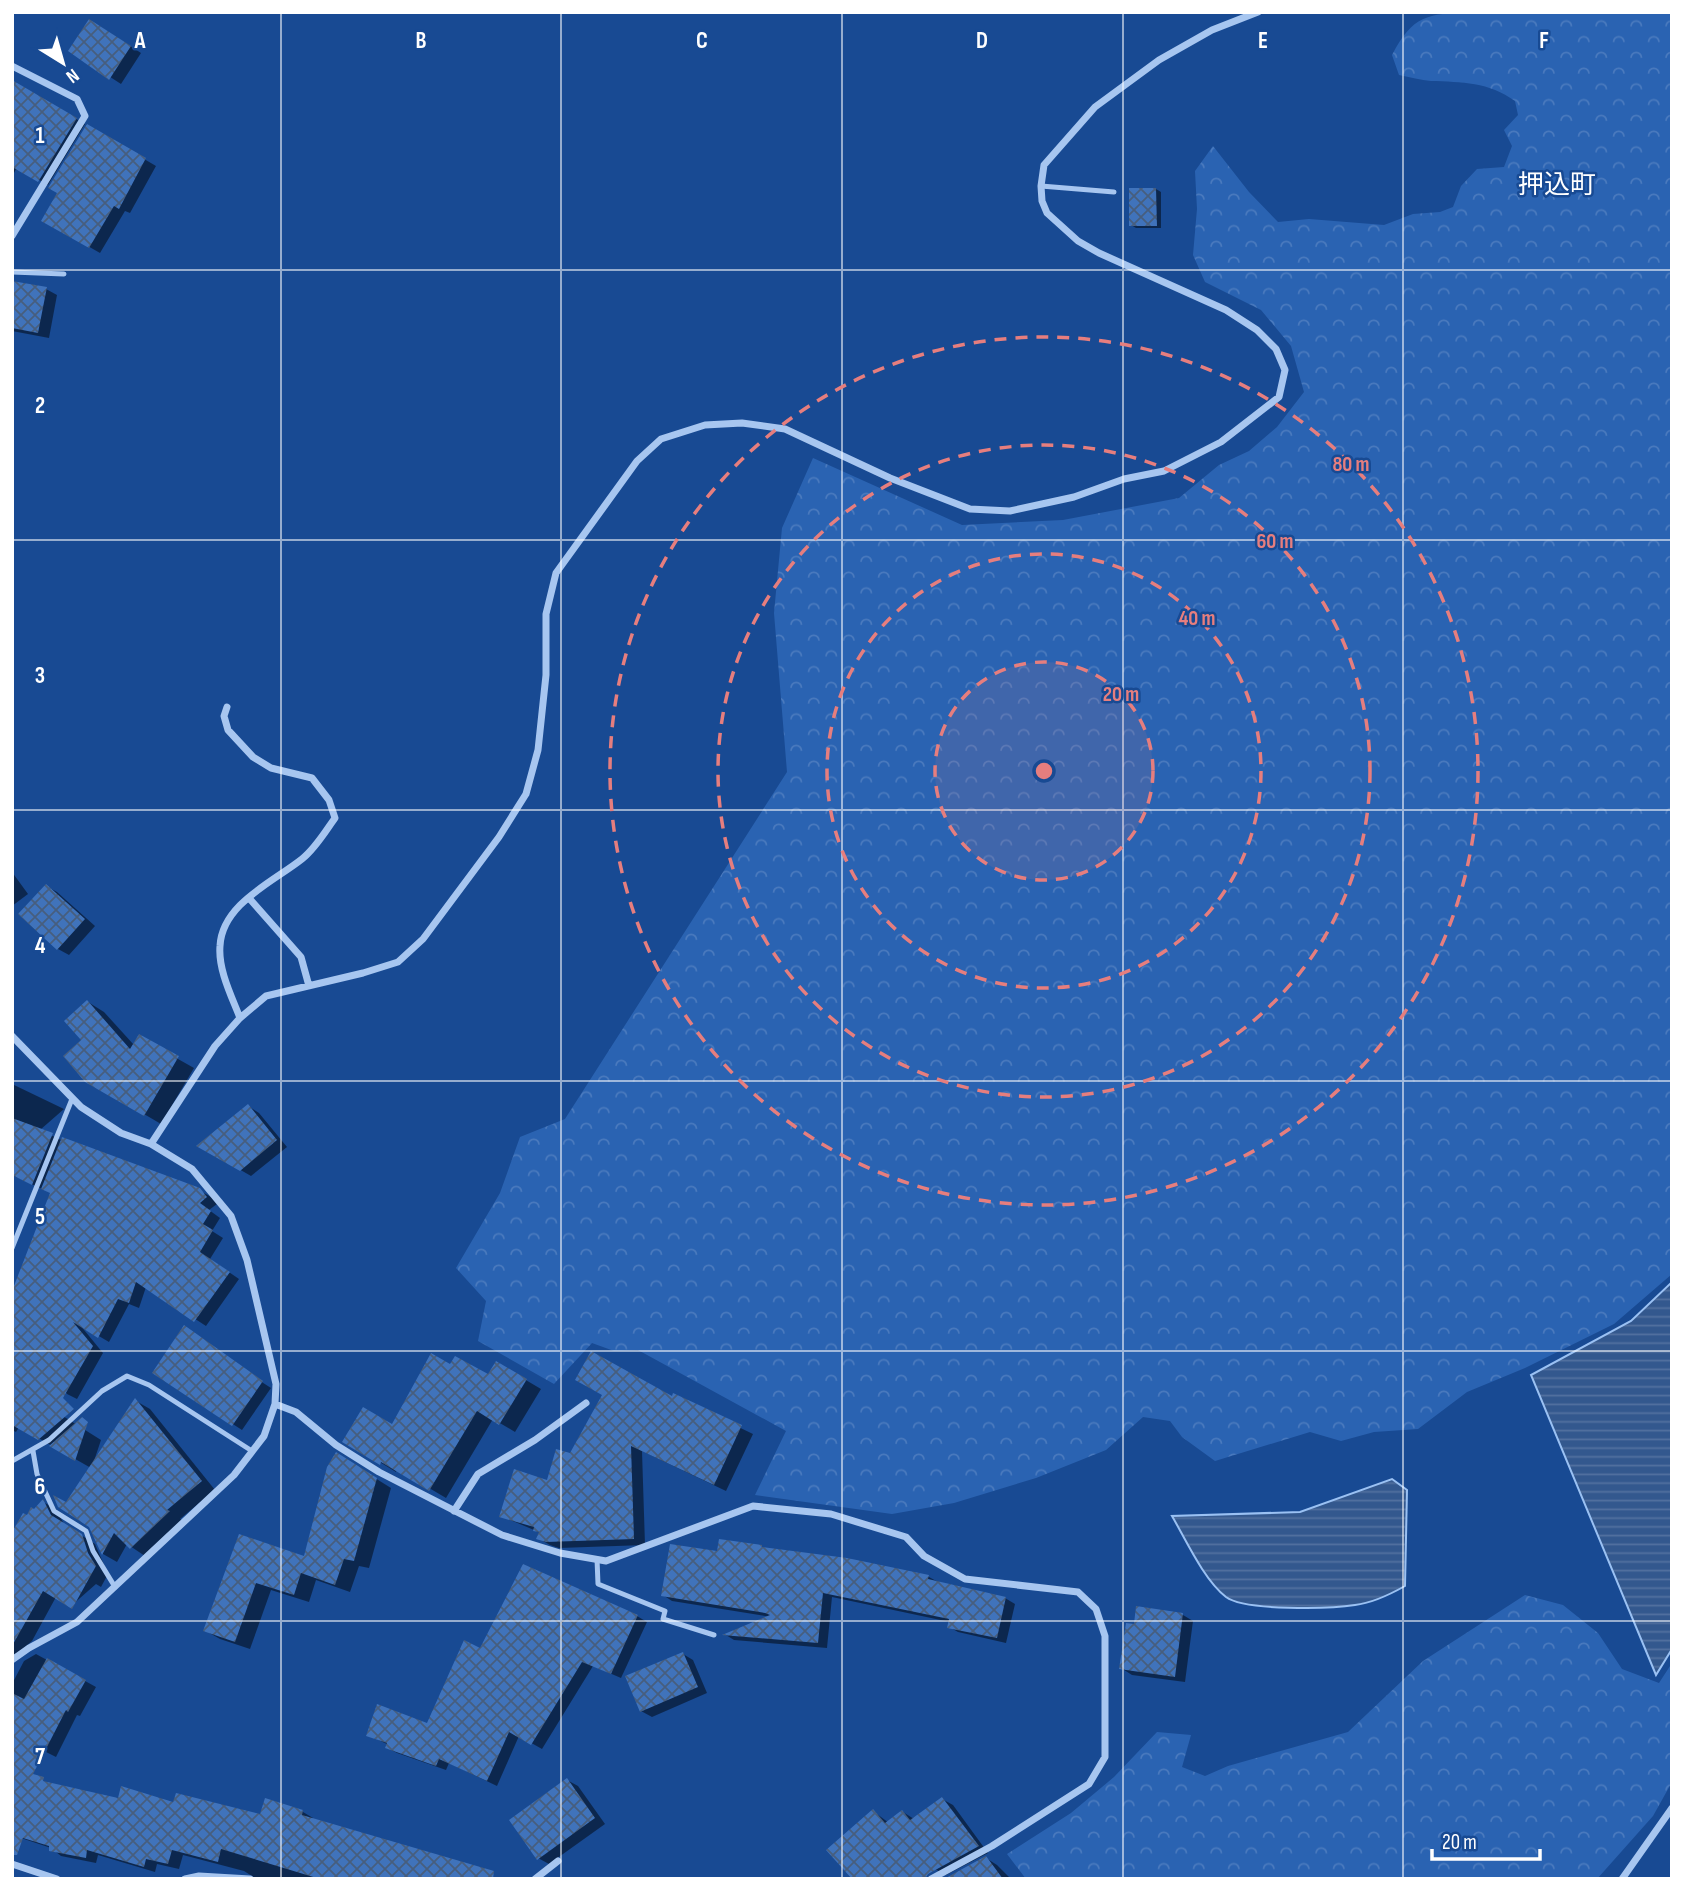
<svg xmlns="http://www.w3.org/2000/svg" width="1684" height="1891" font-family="'Sofia Sans Condensed','Noto Sans JP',sans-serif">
	<defs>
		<pattern id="forest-crowns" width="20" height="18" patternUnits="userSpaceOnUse" patternTransform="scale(1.75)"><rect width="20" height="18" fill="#2a63b2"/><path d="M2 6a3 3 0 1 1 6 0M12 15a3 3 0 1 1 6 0" fill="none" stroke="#4a7abe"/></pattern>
		<pattern id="water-rules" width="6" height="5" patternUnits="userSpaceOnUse" patternTransform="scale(1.75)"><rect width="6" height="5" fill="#33588e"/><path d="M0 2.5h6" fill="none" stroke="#52719f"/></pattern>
		<pattern id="building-cross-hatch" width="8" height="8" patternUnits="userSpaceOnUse" patternTransform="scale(1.75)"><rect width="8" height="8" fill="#4073bb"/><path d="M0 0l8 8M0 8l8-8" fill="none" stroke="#475e7e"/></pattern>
	</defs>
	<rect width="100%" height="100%" fill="#184a93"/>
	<path fill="url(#forest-crowns)" d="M1470,12H1672V1274L1614,1324L1525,1368L1467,1392L1418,1429L1374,1432L1341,1441L1310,1432L1215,1461L1182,1437L1170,1421L1143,1417L1106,1450L1036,1478L954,1503L892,1514L755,1495L786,1431L638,1350L614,1351L592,1343L554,1384L478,1341L486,1301L456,1268L500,1193L520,1137L565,1119L787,772L774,613L782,528L813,458L962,525L1063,520L1179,498L1219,465L1249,451L1277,427L1304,392L1291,346L1261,310L1205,282L1193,255L1197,209L1195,171L1213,146L1249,192L1278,222L1309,219L1384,225L1413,214L1440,212L1453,207L1461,186L1477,169L1504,167L1512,146L1504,130L1518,115L1515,101C1489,82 1462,82 1431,81C1421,80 1410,77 1399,75L1392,55C1413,15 1427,14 1470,12Z
		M1525,1595L1563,1605L1598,1633L1622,1669L1659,1683L1672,1663V1782L1653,1816L1597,1879H1026L1007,1854L1071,1813L1114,1777L1157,1732L1191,1735L1182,1767L1205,1776L1228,1766L1348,1732L1423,1661Z"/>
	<path fill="url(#water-rules)" stroke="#9ac1f3" stroke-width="2" d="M1672,1282V1649L1656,1675L1531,1375L1631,1321Z
		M1392,1479L1407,1490L1405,1586C1389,1595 1373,1603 1355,1605C1330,1609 1245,1611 1226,1597C1204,1580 1186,1540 1172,1516L1300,1512Z"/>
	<path fill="#0007" d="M101,27L141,53L121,84L70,51Z
		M12,82L85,124L48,185L17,167L12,177Z
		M88,126L156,166L130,213L125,211L100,253L44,221L60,193Z
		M1156,189L1161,192V228H1136L1131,225Z
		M12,283L46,289L57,295L49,338L12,331Z
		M12,872L28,894L12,906Z
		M46,886L57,892L95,926L69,955L58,949L20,914Z
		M88,1002L104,1012L134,1045L139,1037L194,1068L161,1124L86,1080L83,1040Z
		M12,1084L64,1109L40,1130L63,1141L199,1190L211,1197L217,1204L209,1210L220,1218L212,1231L223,1238L210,1259L239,1279L206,1326L146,1287L139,1308L129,1304L109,1342L80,1325L103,1353L77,1399L67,1394L12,1326L51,1193L12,1175Z
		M248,1106L259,1113L287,1147L251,1176L199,1146Z
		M497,1363L541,1389L515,1432L493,1419L446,1498L397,1469L396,1472L345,1441L393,1427L451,1366L488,1376Z
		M246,1372L271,1388L242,1430L154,1373Z
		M12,1384L101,1440L94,1461L136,1401L150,1409L215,1490L180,1519L182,1520L145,1556L127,1544L117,1562L103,1554L91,1526L67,1504L91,1468L19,1427L16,1432L12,1430Z
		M604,1395L673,1399L674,1396L753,1434L726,1491L642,1451L645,1545L559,1548L550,1545L538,1538L541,1533L501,1516L548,1482L570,1455Z
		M351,1463L391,1488L369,1568L359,1566L350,1592L316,1580L309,1602L271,1590L250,1649L220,1639L206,1631L240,1536L305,1558Z
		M43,1502L56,1509L64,1524L95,1544L108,1574L101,1587L96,1584L71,1606L56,1597L32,1641L12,1658V1536Z
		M766,1550L846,1560L929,1577L938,1582L1005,1598L1015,1604L1006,1643L958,1632L949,1627L950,1622L832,1597L827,1648L734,1640L726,1635L772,1617L672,1601L663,1595L718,1553Z
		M1183,1615L1193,1621L1185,1682L1132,1675L1121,1668L1135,1626Z
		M637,1616L647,1622L621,1678L593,1666L542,1749L519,1736L497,1786L449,1763L446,1770L397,1753L388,1748L389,1745L368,1735L428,1725L481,1650Z
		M36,1654L96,1687L80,1716L77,1715L56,1757L12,1735V1684L24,1661Z
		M683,1654L693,1660L707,1693L652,1717L641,1711Z
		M567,1780L578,1786L605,1824L549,1864L538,1858Z
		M942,1799L953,1805L988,1853L946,1875L935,1869L912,1879L873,1811L889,1823L903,1812L914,1819Z
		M174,1804L261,1816L303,1812L313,1818V1820L451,1879H257L244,1871L183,1855L179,1869L157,1864L155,1872L98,1855L96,1863L61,1856L51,1848L12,1835Z
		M986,1858L997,1865L1011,1879H948Z"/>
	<path fill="url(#building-cross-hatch)" d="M89,19L131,46L109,80L68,51Z
		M12,80L77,118L38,182L12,167Z
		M87,124L146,158L119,209L114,206L89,248L41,221L57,193L48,188Z
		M1129,188H1156L1157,226H1129Z
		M12,281L47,287L38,333L12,328Z
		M46,884L85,919L57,950L18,914Z
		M87,1000L130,1049L139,1034L179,1056L144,1116L85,1082L63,1056L81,1040L64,1021Z
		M248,1104L277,1140L240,1171L196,1146Z
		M12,1118L53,1133L32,1185L12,1175Z
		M62,1137L200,1188L207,1197L200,1203L211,1211L203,1224L213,1230L200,1252L230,1272L194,1322L136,1282L129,1303L118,1299L98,1338L73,1322L93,1346L63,1398L74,1409L38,1440L12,1425V1291L50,1193L41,1189Z
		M184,1325L263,1381L232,1426L152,1373Z
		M591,1351L672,1396L673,1393L742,1425L714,1485L631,1446L634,1539L546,1542L536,1539L539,1532L533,1531L534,1527L499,1517L514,1469L547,1480L556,1449L570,1453L602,1395L575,1380Z
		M431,1353L450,1364L455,1356L488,1374L496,1361L527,1379L499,1425L477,1411L429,1491L381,1462L380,1465L342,1442L363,1407L392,1424Z
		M135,1398L202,1481L167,1510L170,1511L130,1549L114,1533L102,1555L89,1527L58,1507L53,1495L66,1502Z
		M82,1417L88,1422L75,1461L49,1446Z
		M336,1452L377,1478L354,1561L344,1559L335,1585L301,1573L294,1595L256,1583L235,1642L203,1631L239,1534L304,1556L327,1467Z
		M43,1499L51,1515L82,1534L88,1553L96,1566L72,1609L43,1591L12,1646V1532L23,1513L27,1515L31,1507L34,1509Z
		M719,1539L762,1545V1547L847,1558L929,1575L928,1579L1006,1597L997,1638L947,1628L949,1619L823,1593L818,1643L722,1635L770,1615L765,1613L661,1596L670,1544L717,1551Z
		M523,1564L638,1615L611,1674L582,1662L531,1745L509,1732L487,1781L439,1759L436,1766L385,1748L387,1743L366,1736L377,1704L427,1723L464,1640L480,1648Z
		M1136,1606L1183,1613L1175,1677L1119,1669L1126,1623L1134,1624Z
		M683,1652L698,1687L640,1712L625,1676Z
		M47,1658L86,1680L68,1712L66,1710L33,1774L44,1777L43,1781L118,1798L121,1786L173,1802L176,1793L260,1814L265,1798L303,1810L302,1815L494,1871L493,1879H320L221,1849L218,1862L172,1850L168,1864L146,1859L144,1867L87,1850L86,1858L49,1851V1846L23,1838L17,1855H12V1693L24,1699Z
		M567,1778L595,1818L537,1860L509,1820Z
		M942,1797L979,1846L928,1874L925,1879H852L826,1850L873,1809L885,1823L902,1810L910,1820Z
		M986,1856L1003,1879H944Z"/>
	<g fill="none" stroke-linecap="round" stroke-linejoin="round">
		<path stroke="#a7c6f0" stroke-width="5" d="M1041,186L1114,192
			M12,272L64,274
			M12,1248L72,1099
			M33,1451L37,1474L54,1511L86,1531L93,1551L115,1587
			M12,1461L49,1440L102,1391L127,1376L149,1385L252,1451
			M597,1559L598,1584L665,1611L663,1619L714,1635"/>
		<path stroke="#a7c6f0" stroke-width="7" d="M12,66L77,99L85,116L12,236
			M227,707L224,716L228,730L253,757L271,768L312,778L329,800L335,818C325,832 315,849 302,859C273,882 222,904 220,946C218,970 232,997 240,1018
			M249,898L301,957L309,986
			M12,1036L81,1107L121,1133L151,1144L192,1169L231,1216L247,1260L276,1384L275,1404L264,1436L234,1475L77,1622L29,1648L12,1660
			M151,1144L215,1046L240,1018L266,996L363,973L398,962L423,939L499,837L526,794L538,750L546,675V614L556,573L637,461L661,439L705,425L742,423L785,429L890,478L970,509L1010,511L1074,497L1124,479L1164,471L1221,442L1279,397L1285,370L1276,349L1257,330L1226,310L1099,253L1078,241L1047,213L1042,201L1041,186L1044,165L1095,107L1159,60L1212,30L1258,12
			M275,1404L296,1412L336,1445L379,1472L502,1535L560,1553L606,1561L753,1506L831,1514L906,1537L924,1556L965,1579L1078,1592L1096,1609L1105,1636V1757L1089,1784L992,1846L931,1879
			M454,1511L478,1474L535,1440L586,1403
			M12,1864L57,1879
			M185,1879L199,1876L250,1879
			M535,1879L558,1861
			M1622,1879L1672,1808"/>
	</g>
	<path fill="none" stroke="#fff" stroke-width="2" stroke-opacity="0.55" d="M281,12V1879M561,12V1879M842,12V1879M1123,12V1879M1403,12V1879M12,270H1672M12,540H1672M12,810H1672M12,1081H1672M12,1351H1672M12,1621H1672"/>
	<circle cx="1044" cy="771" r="109" fill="#e67e7e" fill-opacity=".12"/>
	<g fill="none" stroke="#e67e7e" stroke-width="3.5" stroke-dasharray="12 9">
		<circle cx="1044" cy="771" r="109"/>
		<circle cx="1044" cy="771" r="217"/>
		<circle cx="1044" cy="771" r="326"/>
		<circle cx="1044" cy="771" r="434"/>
	</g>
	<g text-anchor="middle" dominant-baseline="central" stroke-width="5" stroke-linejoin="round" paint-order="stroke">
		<g font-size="26" fill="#fff" stroke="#184a93">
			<text x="1557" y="185">押込町</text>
		</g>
	</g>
	<g font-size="23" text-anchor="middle" font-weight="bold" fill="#fff" stroke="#184a93" stroke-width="5" stroke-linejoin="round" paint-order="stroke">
		<text x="140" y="48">A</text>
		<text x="421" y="48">B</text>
		<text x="702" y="48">C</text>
		<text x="982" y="48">D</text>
		<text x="1263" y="48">E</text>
		<text x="1544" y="48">F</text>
		<text x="40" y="143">1</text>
		<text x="40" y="413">2</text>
		<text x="40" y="683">3</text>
		<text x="40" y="953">4</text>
		<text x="40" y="1224">5</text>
		<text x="40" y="1494">6</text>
		<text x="40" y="1764">7</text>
	</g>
	<circle cx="1044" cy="771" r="10" fill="#e67e7e" stroke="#184a93" stroke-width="3.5"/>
	<g font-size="21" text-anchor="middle" font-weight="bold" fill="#e67e7e" stroke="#184a93" stroke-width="5" stroke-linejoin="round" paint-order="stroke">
		<text x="1351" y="471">80 m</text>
		<text x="1275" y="548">60 m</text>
		<text x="1197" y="625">40 m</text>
		<text x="1121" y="701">20 m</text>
	</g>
	<rect width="1684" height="1891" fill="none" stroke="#ffffff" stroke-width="28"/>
	<g transform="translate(63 63) rotate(143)" stroke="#184a93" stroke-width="5" paint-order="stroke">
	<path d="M0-5L12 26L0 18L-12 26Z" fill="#ffffff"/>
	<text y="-10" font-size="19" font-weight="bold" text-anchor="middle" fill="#ffffff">N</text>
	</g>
	<path d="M1432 1849v10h108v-10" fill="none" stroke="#ffffff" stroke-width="3.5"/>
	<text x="1442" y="1849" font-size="21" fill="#ffffff" stroke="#184a93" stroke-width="5" paint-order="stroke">20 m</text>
</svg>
